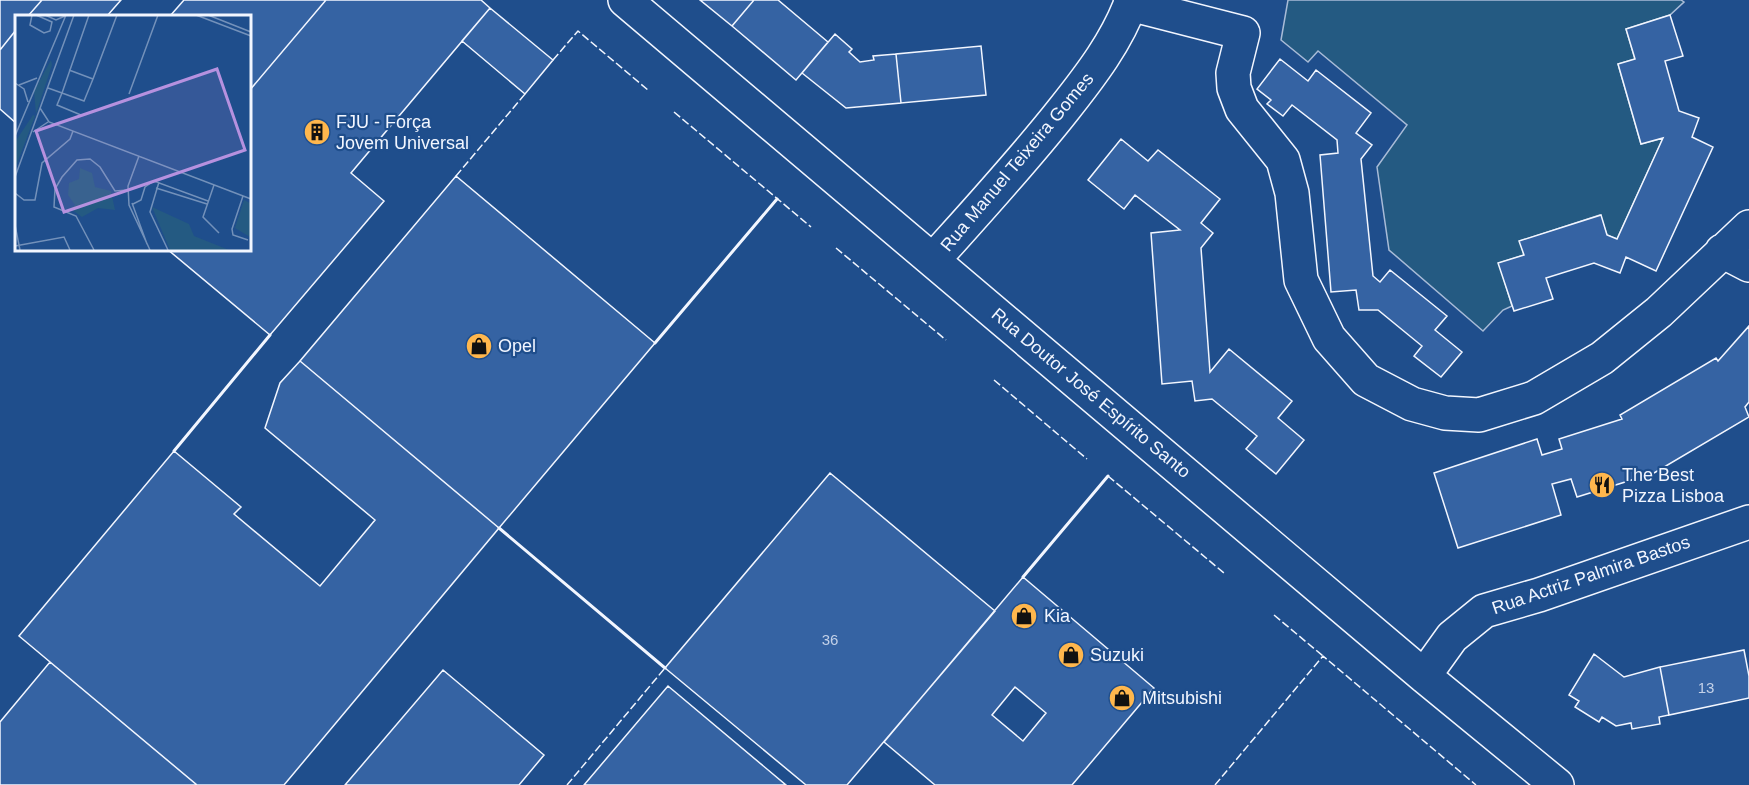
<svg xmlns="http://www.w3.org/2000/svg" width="1749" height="785" font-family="Arial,sans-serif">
	<rect width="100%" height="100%" fill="#1f4e8c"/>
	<path fill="#245a82" stroke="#a8bbd7" stroke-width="1.5" d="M1288,0H1681L1684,2L1670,15L1626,29L1635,59L1618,64L1641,144L1663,138L1617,239L1607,235L1600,215L1520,241L1524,255L1499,263L1512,306L1503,310L1483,331L1389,250L1377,167L1407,125L1318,51L1308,62L1281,40Z"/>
	<path fill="#3563a3" stroke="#f2f6ff" stroke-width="1.5" fill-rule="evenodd" d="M0,0H42L28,16H16V30L0,50Z
		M42,0H121L107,16H28Z
		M184,0H326L249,91V16H170Z
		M326,0H481L490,8L351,173L384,201L270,335L167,249H249V91Z
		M700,0H754L732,26Z
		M754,0H778L828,42L796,80L732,26Z
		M490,8L553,60L525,94L462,41Z
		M1670,15L1683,56L1665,61L1679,111L1699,118L1692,137L1713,147L1656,271L1626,257L1620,273L1594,263L1546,278L1553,299L1514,311L1498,263L1524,255L1519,241L1601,215L1607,235L1617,239L1663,138L1641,144L1618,64L1635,59L1626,29Z
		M16,30V123L0,109V50Z
		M835,34L852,49L849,52L860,62L874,60L873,56L896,54L901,103L846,108L802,73Z
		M981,46L986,95L901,103L896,54Z
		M1280,59L1308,81L1316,70L1371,113L1356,133L1372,145L1361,159L1373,276L1380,282L1390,270L1447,316L1435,330L1462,352L1441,377L1414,356L1422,346L1378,310H1359L1356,290L1331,292L1320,155L1338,153L1337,140L1292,105L1283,116L1267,104L1271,100L1257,89Z
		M1121,139L1148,161L1158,150L1220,199L1201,223L1213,233L1201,248L1210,372L1229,349L1292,401L1278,418L1304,440L1276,474L1246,449L1257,436L1212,399L1195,401L1192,381L1162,384L1151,233L1180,230L1135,195L1124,209L1088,180Z
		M456,176L655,343L499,528L300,361Z
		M1749,326V402L1745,407L1749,417L1654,473L1577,497L1571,479L1552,484L1561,515L1458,548L1434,473L1537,439L1542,455L1562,449L1559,439L1622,419L1620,415L1716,358L1718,361Z
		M300,361L499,528L284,785H197L19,636L174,451L241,507L234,514L320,586L375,520L265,428L280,383Z
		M830,473L995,611L847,785H806L665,668Z
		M1023,577L1154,688L1072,785H935L884,742ZM1015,687L1046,713L1023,741L992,715Z
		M1744,650L1749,676V698L1669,715L1660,667Z
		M1594,654L1624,677L1660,667L1669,715L1659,717L1660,724L1632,729L1631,723L1616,726L1602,717L1599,722L1575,707L1579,701L1569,695Z
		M50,662L197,785H0V722Z
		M443,670L544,755L519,785H345Z
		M668,686L786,785H584Z"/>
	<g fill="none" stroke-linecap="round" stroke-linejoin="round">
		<defs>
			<path id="minor" d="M625,0L1424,676L1557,785
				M1130,4L1243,33L1233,73L1234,88L1242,109L1283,160L1292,193L1301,280L1329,338L1366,380L1412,404L1445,413L1479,415L1534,398L1602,358L1659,312L1749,227
				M1722,251L1749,265
				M934,259C978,210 1023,161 1064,109C1091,75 1117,41 1132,0
				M1424,676L1452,637L1484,611L1539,595L1749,522"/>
		</defs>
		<use href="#minor" stroke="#f2f6ff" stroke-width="36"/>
		<use href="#minor" stroke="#1f4e8c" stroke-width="33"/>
		<path stroke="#f2f6ff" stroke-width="1.5" stroke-dasharray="8 3" stroke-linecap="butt" d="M553,60L578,31L648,90
			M674,112L811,227
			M456,176L525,94
			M836,248L946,340
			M994,380L1087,459
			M1108,476L1224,573
			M1274,615L1323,656
			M567,785L665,668
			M1215,785L1323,656L1476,785"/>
		<path stroke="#f2f6ff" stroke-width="3" d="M655,343L777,199
			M174,451L270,335
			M499,528L665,668
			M1023,577L1108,476"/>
	</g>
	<defs>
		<symbol id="building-disc" viewBox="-11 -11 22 22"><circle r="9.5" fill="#ffb74d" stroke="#1f4e8c"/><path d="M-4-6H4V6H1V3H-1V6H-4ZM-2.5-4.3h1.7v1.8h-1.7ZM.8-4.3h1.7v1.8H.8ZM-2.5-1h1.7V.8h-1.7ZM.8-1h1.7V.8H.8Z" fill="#111"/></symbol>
		<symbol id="shop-disc" viewBox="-11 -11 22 22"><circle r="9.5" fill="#ffb74d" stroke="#1f4e8c"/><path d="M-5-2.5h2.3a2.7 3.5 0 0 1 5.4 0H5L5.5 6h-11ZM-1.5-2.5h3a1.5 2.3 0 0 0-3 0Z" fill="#111"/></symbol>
		<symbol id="restaurant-disc" viewBox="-11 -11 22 22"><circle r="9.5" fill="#ffb74d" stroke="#1f4e8c"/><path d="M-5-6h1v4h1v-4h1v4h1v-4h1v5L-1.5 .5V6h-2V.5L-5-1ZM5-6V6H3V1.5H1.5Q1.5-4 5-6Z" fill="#111"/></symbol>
	</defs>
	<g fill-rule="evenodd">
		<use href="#building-disc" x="302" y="117" width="30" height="30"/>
		<use href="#shop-disc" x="464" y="331" width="30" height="30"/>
		<use href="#restaurant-disc" x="1587" y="470" width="30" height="30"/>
		<use href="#shop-disc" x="1009" y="601" width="30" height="30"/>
		<use href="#shop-disc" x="1056" y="640" width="30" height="30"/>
		<use href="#shop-disc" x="1107" y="683" width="30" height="30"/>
	</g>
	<g text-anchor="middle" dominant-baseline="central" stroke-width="4.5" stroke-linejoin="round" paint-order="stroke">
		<g font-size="15" fill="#c3d1e8">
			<text x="830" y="639">36</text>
			<text x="1706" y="687">13</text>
		</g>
		<g font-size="18" fill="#f2f6ff" stroke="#1f4e8c" text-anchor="start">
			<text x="336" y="122">FJU - Força<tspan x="336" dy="21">Jovem Universal</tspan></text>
			<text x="498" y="346">Opel</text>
			<text x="1622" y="475">The Best<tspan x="1622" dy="21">Pizza Lisboa</tspan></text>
			<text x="1044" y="616">Kia</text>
			<text x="1090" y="655">Suzuki</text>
			<text x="1142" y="698">Mitsubishi</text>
		</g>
		<g font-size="18" fill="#f2f6ff" stroke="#1f4e8c">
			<text transform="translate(1017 162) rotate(-50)">Rua Manuel Teixeira Gomes</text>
			<text transform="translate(1091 393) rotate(40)">Rua Doutor José Espírito Santo</text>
			<text transform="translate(1591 575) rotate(-19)">Rua Actriz Palmira Bastos</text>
		</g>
	</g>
	<g transform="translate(15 15)">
		<rect width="236" height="236" fill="#1f4e8c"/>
		<path d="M36,45L37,50L21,99L19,76ZM18,100L20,101L0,154V127ZM65,153L77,158L80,172L96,176L100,195L83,193L67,202L56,194L60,190L53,180L54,168L64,164ZM229,185L235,188V222L220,213ZM137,192L174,209L179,221L214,235H155Z" fill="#245a82"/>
		<path fill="none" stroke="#7391ba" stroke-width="1.5" d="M17,0L15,10L29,18L35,16L37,7L21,0M30,0L41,5L50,1M181,0L236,21M193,0L236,17M54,55L78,64L102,0M0,68L9,74L13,87M4,70L22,63M33,73L47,78L74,0M114,79L143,0M25,93L34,107L236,184M66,100L42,90L47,78L69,86L78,64M18,117L33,107M0,121L51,0M124,141L113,171L114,190L135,235M0,162L59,0M144,167L135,197L153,235M199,170L188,202L204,218M141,173L192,189M0,178L9,185H20L27,148L55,124L58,116M228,181L217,214L218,220L233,225M117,188L132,229M118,189L126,185L130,172L139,166L193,186M0,210L5,235M0,231L49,222L55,235M79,235L61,201L39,192L40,174L47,162L62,145L75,144L85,152L100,176L113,175"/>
		<path fill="#b691df" fill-opacity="0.15" stroke="#b691df" stroke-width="3" d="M202,54L230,135L49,197L21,116Z"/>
		<rect width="236" height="236" fill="none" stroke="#f2f6ff" stroke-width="3"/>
	</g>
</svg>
